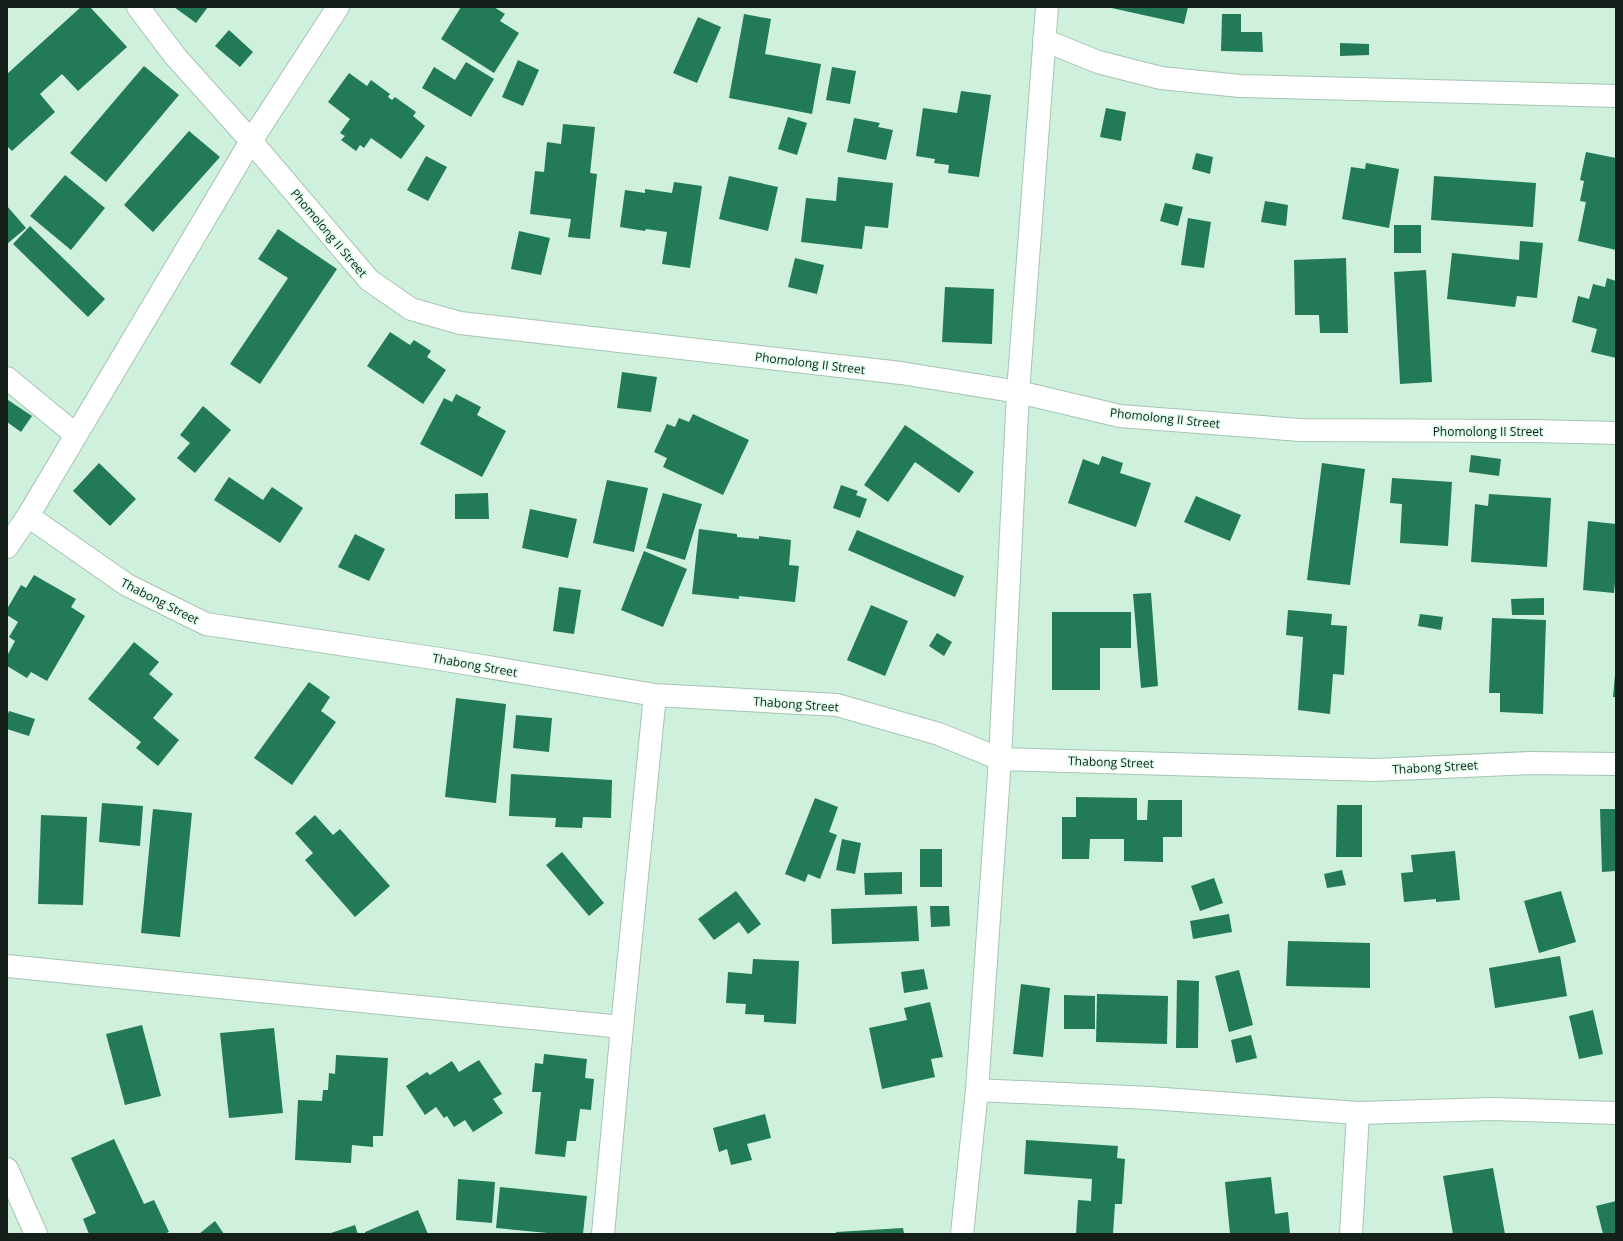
<svg xmlns="http://www.w3.org/2000/svg" width="1623" height="1241" font-family="'Open Sans',sans-serif">
	<rect width="100%" height="100%" fill="#d0f0de"/>
	<path fill="#227a56" d="M81,7H90L127,47L78,91L62,74L40,94L55,112L12,151L7,146V74Z
		M174,7H208L196,23Z
		M461,7H494L505,14L500,21L519,33L494,73L441,39Z
		M1107,7H1188L1184,24Z
		M744,14L771,19L765,54L821,64L812,114L729,98Z
		M1222,14H1241V32H1262L1263,52L1221,51Z
		M698,17L721,27L697,83L673,73Z
		M229,30L253,52L240,67L215,46Z
		M1340,43L1369,44V55L1340,56Z
		M518,60L539,70L523,106L502,97Z
		M466,62L494,79L471,117L422,88L434,67L455,80Z
		M144,66L179,95L106,182L70,153Z
		M832,67L856,71L850,104L826,100Z
		M349,73L367,86L371,80L390,94L388,97L392,100L395,97L416,112L413,116L425,126L401,159L371,138L364,148L360,145L356,151L341,140L345,136L340,133L350,119L328,102Z
		M961,91L991,95L979,177L948,173L949,165L934,163L935,159L916,156L923,108L957,113Z
		M1106,108L1126,112L1121,141L1100,137Z
		M788,117L807,123L797,155L778,149Z
		M854,118L880,123L878,127L893,130L886,160L847,152Z
		M563,124L595,127L590,173L597,174L590,239L568,237L571,219L530,214L535,171L544,172L547,142L561,144Z
		M189,131L220,157L153,232L124,205Z
		M1586,152L1616,158V250L1578,241L1586,202L1580,201L1584,181L1580,180Z
		M1196,153L1213,157L1210,174L1192,169Z
		M426,156L447,167L428,201L407,190Z
		M1366,163L1399,169L1389,228L1342,219L1351,167L1365,169Z
		M65,175L105,208L71,250L30,216Z
		M729,176L778,187L768,231L719,219Z
		M1434,176L1536,183L1533,227L1431,220Z
		M838,177L893,183L888,228L865,226L862,249L801,242L806,198L836,201Z
		M674,182L702,186L690,268L662,264L667,232L646,229L645,231L620,227L625,190L645,193V189L672,193Z
		M1265,201L1288,205L1286,226L1261,222Z
		M1165,203L1183,207L1178,226L1160,221Z
		M7,206L26,228L7,244Z
		M1188,218L1211,222L1204,268L1181,265Z
		M1394,225H1421V253H1394Z
		M30,226L105,299L88,317L13,244Z
		M278,229L337,269L260,384L230,364L288,278L258,259Z
		M519,231L550,238L541,275L511,269Z
		M1520,241L1543,243L1537,298L1517,296L1515,307L1447,299L1452,253L1519,260Z
		M795,258L824,265L817,294L788,287Z
		M1346,258L1348,333H1320L1319,315H1295L1294,260Z
		M1426,270L1432,382L1400,384L1394,272Z
		M1607,278L1616,281V358L1591,352L1597,329L1572,322L1578,296L1589,299L1593,284L1605,287Z
		M945,287L994,289L992,344L942,342Z
		M390,332L410,345L414,340L431,351L427,357L446,370L423,404L367,366Z
		M622,372L657,377L651,412L617,408Z
		M456,394L481,407L477,415L506,431L482,477L420,444L444,398L452,402Z
		M8,400L32,416L21,432L7,422Z
		M203,406L231,430L195,473L177,458L190,443L180,435Z
		M693,414L749,440L723,495L663,467L667,458L654,452L667,424L675,427L679,418L689,422Z
		M905,425L974,472L959,493L915,462L888,502L864,485Z
		M1471,455L1501,459L1499,476L1469,472Z
		M1102,456L1123,463L1120,473L1151,483L1136,527L1068,503L1083,459L1099,465Z
		M99,463L136,499L110,526L73,491Z
		M1322,463L1365,469L1350,585L1307,580Z
		M229,477L263,500L272,487L303,508L280,543L214,500Z
		M1392,478L1452,482L1448,546L1400,543L1402,504L1390,503Z
		M607,480L648,488L634,552L593,543Z
		M841,485L858,491L856,495L867,499L860,518L833,508Z
		M488,493L489,519H455V494Z
		M663,493L702,504L685,560L646,548Z
		M1489,494L1551,498L1547,567L1471,562L1475,504L1488,506Z
		M1196,496L1241,515L1230,541L1184,522Z
		M530,509L577,519L568,558L522,548Z
		M1588,521L1616,524V582H1615L1614,593L1583,590Z
		M699,529L737,534V537L759,539V536L791,540L789,565L799,566L795,602L739,596V599L692,594Z
		M857,530L964,576L955,597L848,550Z
		M355,534L385,549L369,581L338,567Z
		M644,551L687,569L663,627L621,610Z
		M34,575L76,599L71,607L85,616L47,681L31,672L27,678L7,666V656L15,641L9,637L18,622L7,615V609L21,585L26,588Z
		M559,587L581,590L574,634L553,631Z
		M1151,593L1158,686L1141,688L1133,594Z
		M1544,598V615H1512L1511,599Z
		M871,605L908,621L885,676L847,660Z
		M1288,610L1332,614L1331,625L1347,626L1344,675L1333,674L1330,714L1298,710L1303,637L1286,635Z
		M1052,612H1131V648H1100V690H1052Z
		M1420,614L1443,617L1441,630L1418,626Z
		M1492,618L1546,620L1543,714L1500,712V693H1489Z
		M937,633L952,642L944,656L929,646Z
		M134,642L159,662L149,674L173,694L153,718L179,740L158,766L136,748L141,742L88,699Z
		M1615,675H1616V697H1613Z
		M309,682L330,697L321,711L336,722L292,785L254,758Z
		M456,698L506,704L496,803L445,797Z
		M9,711L35,719L29,736L7,729V717Z
		M516,715L552,718L549,752L513,748Z
		M511,774L612,780L611,818L583,817L582,828L555,827L556,818L509,816Z
		M1076,797L1137,798V820H1147L1148,800H1182V837H1163V862L1124,861V839H1090L1089,859H1062V817H1076Z
		M815,798L838,807L829,832L837,835L820,879L808,874L805,882L785,874Z
		M102,803L143,806L140,846L99,842Z
		M1337,805H1362V857H1336Z
		M153,809L192,813L180,937L141,933Z
		M1600,809H1616V871L1602,872Z
		M41,815L87,817L83,905L38,904Z
		M315,815L333,835L340,829L390,886L355,917L305,860L313,853L295,833Z
		M842,839L861,843L855,874L836,870Z
		M920,849H942V887H920Z
		M1455,851L1460,900L1436,902V899L1404,902L1401,873L1413,872L1411,855Z
		M562,852L604,903L589,916L546,865Z
		M1342,870L1346,885L1327,888L1324,874Z
		M902,872V894L865,895L864,873Z
		M1214,878L1223,903L1200,911L1191,886Z
		M736,891L761,924L748,934L739,922L714,940L698,919Z
		M1561,891L1576,942L1539,953L1524,901Z
		M917,906L919,941L832,944L831,909Z
		M930,906H949L950,926L931,927Z
		M1229,914L1232,932L1193,939L1190,921Z
		M1288,941L1370,943V988L1286,986Z
		M1560,956L1567,996L1495,1008L1489,968Z
		M753,959L799,961L796,1024L764,1022V1015L745,1014L746,1004L726,1003L728,972L752,974Z
		M924,969L928,989L904,993L901,972Z
		M1239,970L1253,1025L1229,1032L1215,976Z
		M1177,980L1199,981L1198,1048H1176Z
		M1021,984L1050,988L1043,1057L1013,1054Z
		M1097,994L1168,996L1167,1044L1096,1042Z
		M1064,995L1095,996V1029H1064Z
		M930,1002L943,1057L931,1059L935,1077L882,1089L869,1028L907,1020L904,1008Z
		M1593,1010L1603,1054L1579,1059L1569,1016Z
		M142,1025L161,1096L125,1105L106,1034Z
		M274,1028L283,1113L229,1118L220,1033Z
		M1251,1035L1257,1058L1236,1063L1231,1040Z
		M544,1054L587,1059L585,1078L594,1079L591,1110L580,1109L576,1141H567L565,1157L535,1154L541,1092H532L535,1063L543,1064Z
		M336,1055L388,1058L383,1136H373V1147L352,1145L351,1163L295,1160L298,1100L322,1101L323,1090H328L329,1073L335,1074Z
		M479,1060L502,1094L493,1099L503,1113L473,1132L465,1120L454,1127L447,1116L444,1118L436,1107L425,1115L406,1086L427,1072L430,1075L452,1061L459,1072Z
		M765,1114L771,1138L747,1144L752,1160L731,1165L727,1149L719,1152L713,1128Z
		M114,1139L144,1204L154,1200L169,1232L164,1234H89L83,1219L96,1213L71,1158Z
		M1026,1140L1118,1146L1117,1158L1125,1159L1122,1204H1115L1113,1234H1076L1078,1200L1091,1201L1092,1179L1024,1174Z
		M1493,1168L1505,1234H1453L1443,1176Z
		M1271,1177L1275,1214L1288,1212L1290,1234H1230L1225,1182Z
		M458,1179L495,1182L492,1223L456,1220Z
		M500,1187L587,1196L583,1234H558L496,1228Z
		M1616,1201V1234H1603L1596,1206Z
		M418,1210L428,1234H365V1232Z
		M215,1221L224,1234H199Z
		M355,1225L358,1234H328Z
		M903,1228L904,1234H837L836,1232Z"/>
	<g fill="none" stroke-linecap="round" stroke-linejoin="round">
		<defs>
			<path id="minor" d="M138,7L175,56L251,141L369,280L411,309L460,323L901,373L1018,392L1120,416L1300,430L1535,431L1616,433
				M1044,40L1098,62L1161,78L1240,86L1616,96
				M7,378L76,435
				M28,516L127,585L206,624L446,660L655,695L837,705L939,734L1000,759L1375,770L1529,763L1616,764
				M7,547L28,516L251,141L338,7
				M7,966L622,1027
				M977,1090L1150,1098L1358,1113L1492,1109L1616,1113
				M7,1169L36,1234
				M603,1234L622,1027L655,695
				M962,1234L977,1090L1000,759L1018,392L1047,7
				M1351,1234L1358,1113"/>
		</defs>
		<use href="#minor" stroke="#a5c4b3" stroke-width="24"/>
		<use href="#minor" stroke="#fff" stroke-width="22"/>
	</g>
	<g text-anchor="middle" dominant-baseline="central" stroke-width="3" stroke-linejoin="round" paint-order="stroke">
		<g font-size="12" fill="#15201a" stroke="#ddfdeb">
			<text transform="translate(329 233) rotate(50)">Phomolong II Street</text>
			<text transform="translate(810 363) rotate(7)">Phomolong II Street</text>
			<text transform="translate(1165 418) rotate(6)">Phomolong II Street</text>
			<text x="1488" y="431">Phomolong II Street</text>
			<text transform="translate(160 601) rotate(27)">Thabong Street</text>
			<text transform="translate(475 665) rotate(10)">Thabong Street</text>
			<text transform="translate(796 704) rotate(4)">Thabong Street</text>
			<text transform="translate(1111 762) rotate(2)">Thabong Street</text>
			<text transform="translate(1435 767) rotate(-3)">Thabong Street</text>
		</g>
	</g>
	<rect width="1623" height="1241" fill="none" stroke="#15201a" stroke-width="16"/>
</svg>
